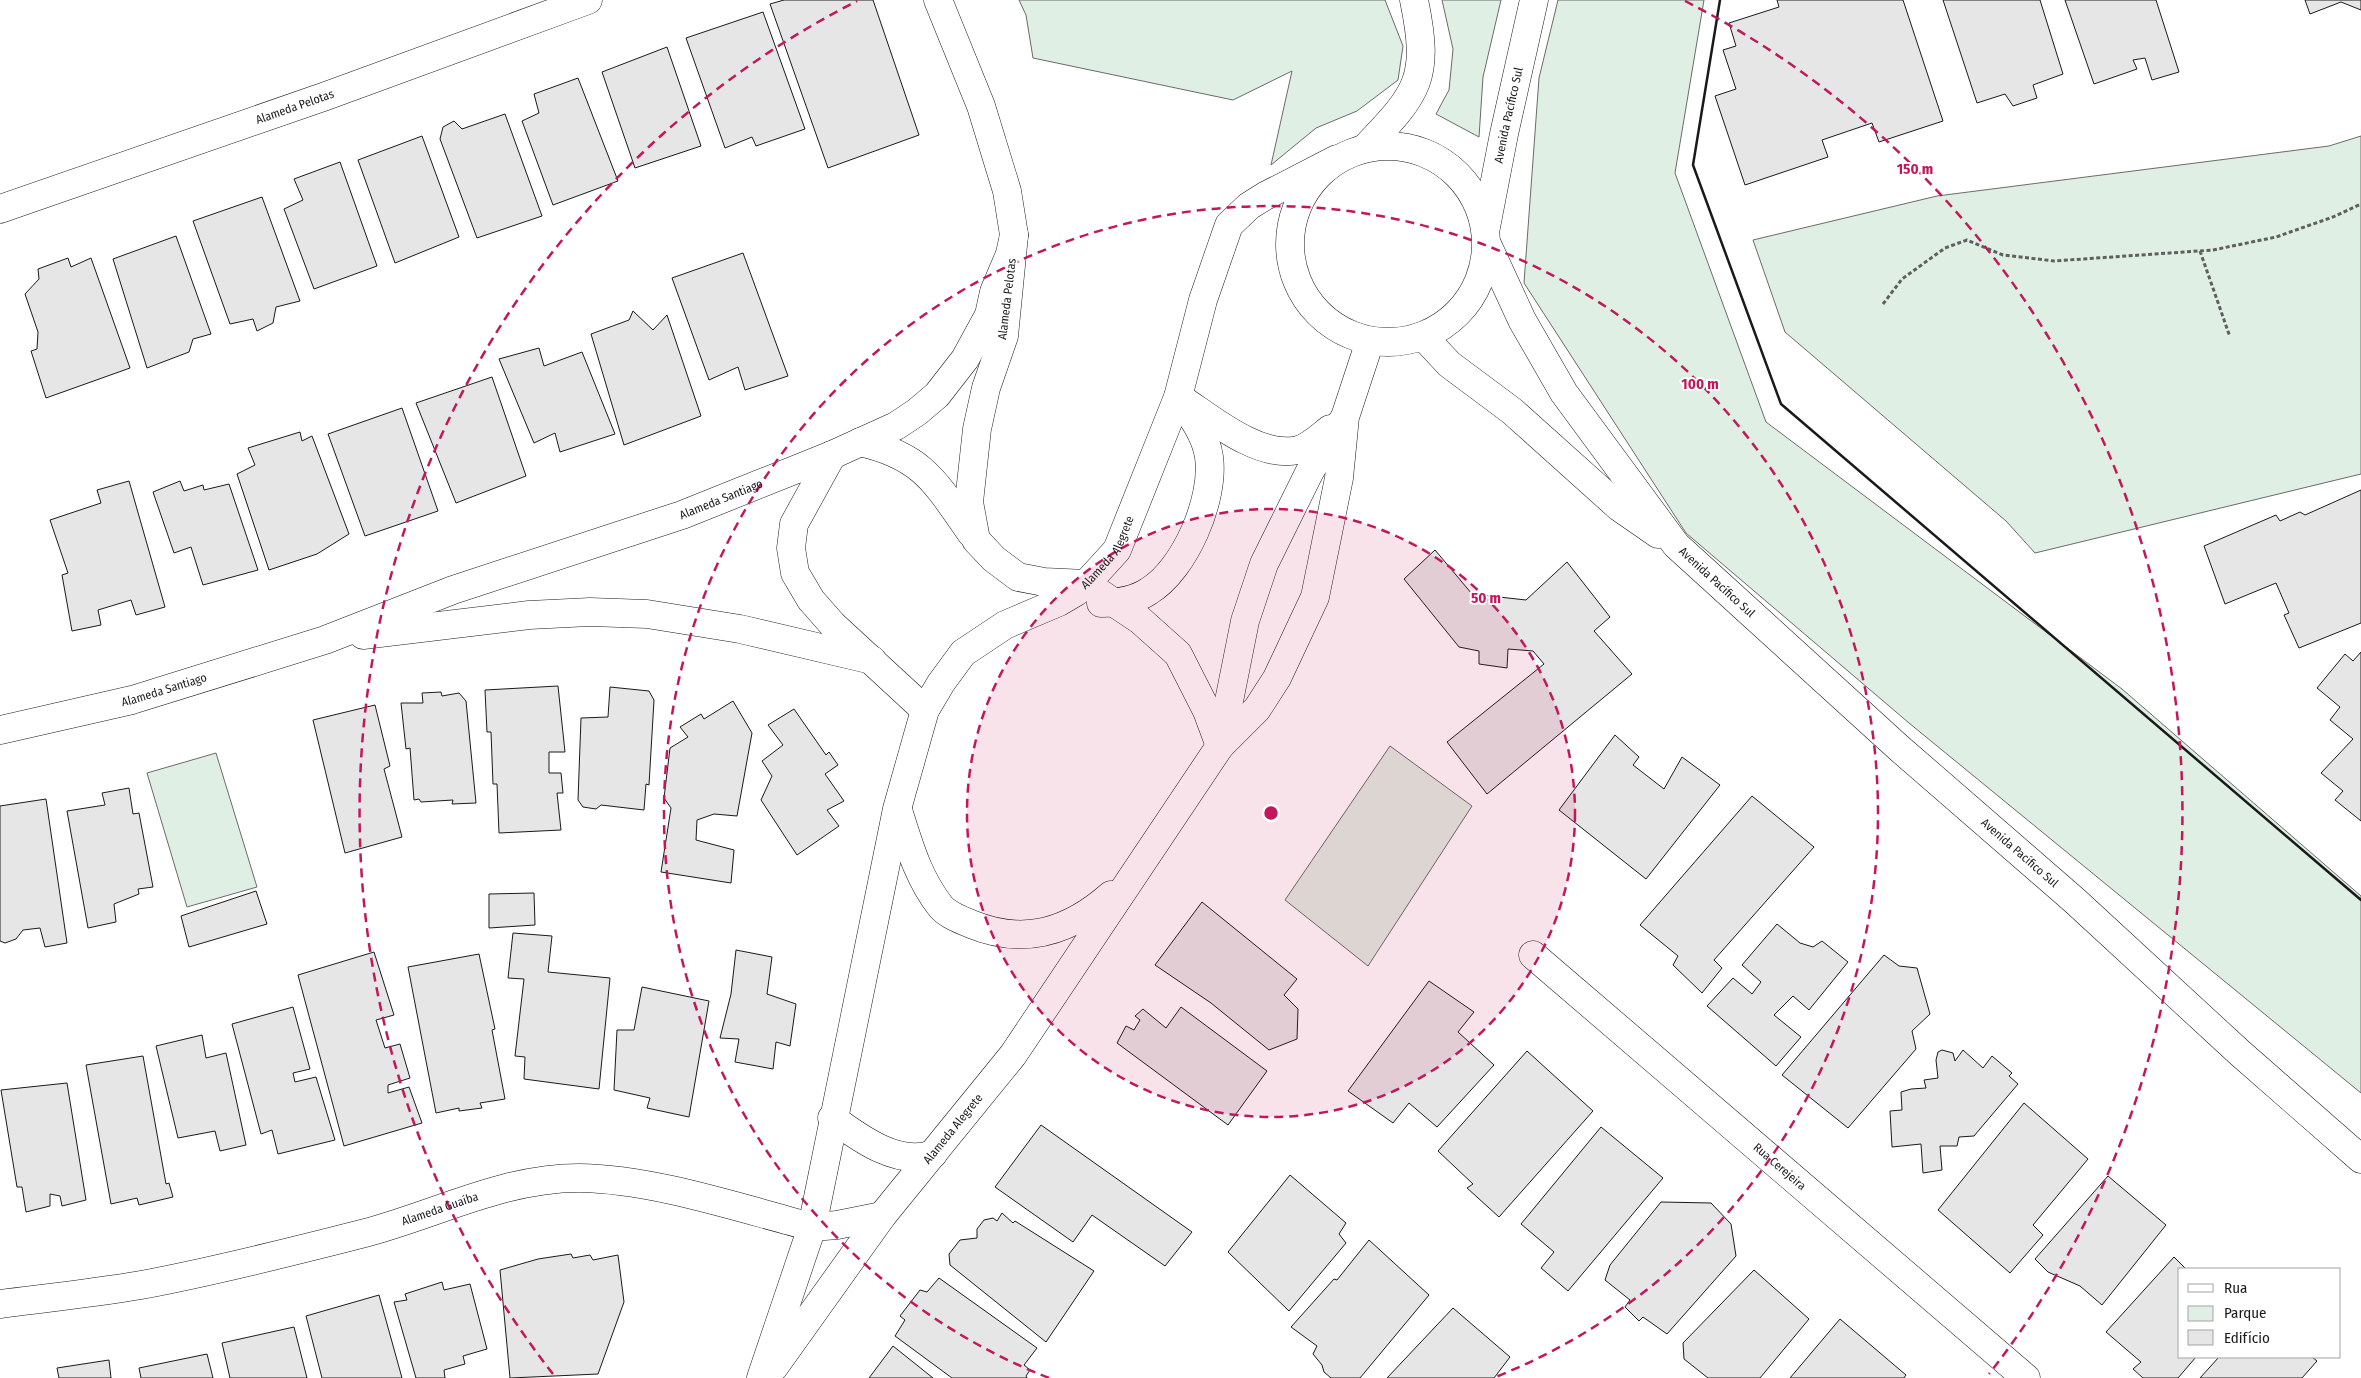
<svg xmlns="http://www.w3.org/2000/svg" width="2361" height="1378" font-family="'Fira Sans Condensed',sans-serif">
	<rect width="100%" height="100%" fill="#fff"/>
	<path fill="#e0efe3" stroke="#6a6a6a" d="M1019,0H1385L1403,46L1398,80L1357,111L1316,128L1271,165L1292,71L1233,100L1033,58L1026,15Z
		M1442,0H1501L1483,77L1479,137L1436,114L1449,90L1453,49Z
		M1558,0H1704L1675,173L1766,422L2122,689L2361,896V1093L1909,723L1686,533L1524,283L1539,78Z
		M2361,136V474L2035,553L2006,521L1785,332L1753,240L1937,196L2329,146Z
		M1390,746L1472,806L1368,966L1285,900Z
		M216,753L257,887L187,907L147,773Z"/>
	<path fill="#e6e6e6" stroke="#1a1a1a" d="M784,0H873L919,135L828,168L770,4Z
		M1777,0H1903L1943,121L1879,142L1872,123L1822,140L1828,157L1745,185L1715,96L1736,89L1723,50L1736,46L1729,23L1779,7Z
		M1943,0H2040L2063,74L2033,85L2037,98L2013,106L2005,94L1977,103Z
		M2065,0H2156L2179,72L2152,80L2145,58L2133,60L2137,69L2094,84Z
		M2305,0H2361V10L2341,2L2310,14Z
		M763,12L805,129L756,146L752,137L725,148L686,38Z
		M667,47L701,146L635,168L602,72Z
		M578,78L618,181L553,205L522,121L539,113L534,94Z
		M505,114L542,216L477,238L440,139L443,127L454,121L462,129Z
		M422,136L459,237L395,263L358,160Z
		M340,162L377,266L314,289L284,209L303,200L294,179Z
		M262,197L300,301L276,307L273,323L257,331L253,319L230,324L193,221Z
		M176,236L211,334L193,339L189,352L147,368L113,259Z
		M743,253L788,376L745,390L738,367L709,380L672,278Z
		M68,258L71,267L91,258L130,368L46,398L31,351L37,349L38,332L25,294L39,279L38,269Z
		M633,311L653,330L667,315L701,416L624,445L591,334L629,320Z
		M539,348L544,366L582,352L615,434L560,452L555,433L534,443L499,359Z
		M492,377L526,476L456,503L416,403Z
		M402,408L438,511L365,536L328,434Z
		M300,432L302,441L312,436L349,534L317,554L269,570L237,474L255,465L248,448Z
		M129,481L165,607L136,615L131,600L98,610L101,625L72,631L62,575L68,573L50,520L101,503L97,490Z
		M180,481L184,491L203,485L204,490L229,484L258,570L203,585L191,547L174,553L153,492Z
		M2361,490V623L2299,648L2284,615L2289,613L2276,583L2225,604L2204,546L2276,515L2280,521L2300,512L2305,515Z
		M1435,550L1472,594L1526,600L1567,562L1610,617L1594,631L1632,674L1487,794L1447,742L1544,664L1533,651L1508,649L1507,668L1479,664V651L1459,647L1404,579Z
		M2361,652V821L2335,800L2343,791L2321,773L2353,739L2330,720L2340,707L2317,688L2345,654L2353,661Z
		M558,686L565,752H549V773H561L563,793H557L561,830L499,833L497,784H493L491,732H487L485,690Z
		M610,687L649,691L654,700L649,785L646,784L644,810L601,805L596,809L583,807L578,800L581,718L608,717Z
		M441,692L442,696L459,693L466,701L476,803L452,804L453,800L421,802L419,799L414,800L410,748L406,749L401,703H423L422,693Z
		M733,701L752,733L737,816L714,814L697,820L696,840L734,850L731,883L661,872L671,808L664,798L670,748L688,737L680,727L701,714L704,719Z
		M375,705L390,766L384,769L402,837L345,853L313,720Z
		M794,709L826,755L829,752L838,765L825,774L844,801L827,810L839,826L797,855L761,800L772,776L762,761L783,745L768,725Z
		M1615,735L1639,757L1633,765L1664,789L1682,757L1720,785L1646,879L1559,810Z
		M129,788L133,814L139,813L153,887L138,889L139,894L114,904L116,922L88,928L67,811L105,805L102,793Z
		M1752,796L1814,847L1714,960L1722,968L1702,993L1673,965L1678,956L1640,925Z
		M46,799L67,943L45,947L40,928L23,930L16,939L5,943L0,941V806Z
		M256,891L267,924L189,947L181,916Z
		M534,893L535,925L489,928V894Z
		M1202,902L1297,979L1284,995L1298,1009L1297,1039L1269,1050L1211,1003L1155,965Z
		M1777,924L1800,943L1813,947L1822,941L1848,962L1809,1010L1793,996L1774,1015L1801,1037L1776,1066L1707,1006L1733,978L1752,994L1761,982L1742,965Z
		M513,933L552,936L548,972L610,978L599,1089L524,1079L525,1057L515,1056L524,979L508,978Z
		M736,950L772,957L767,994L796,1004L790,1046L776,1042L773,1069L735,1062L739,1039L720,1038L731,994Z
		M374,952L394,1015L376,1020L385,1048L400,1044L410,1078L388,1085V1093L409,1087L422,1123L344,1146L298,975Z
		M479,954L495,1029L492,1030L505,1099L480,1103L482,1108L459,1111V1108L436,1113L408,967Z
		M1884,955L1899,966L1917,968L1930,1014L1912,1031L1916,1049L1848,1128L1782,1075Z
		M1429,981L1474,1012L1458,1032L1494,1065L1437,1127L1409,1103L1393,1123L1348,1091Z
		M642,987L709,1001L689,1117L647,1108L650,1098L614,1090L617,1030H634Z
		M293,1007L310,1069L293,1073L295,1082L316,1077L335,1140L278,1154L272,1130L261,1134L232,1024Z
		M1181,1007L1267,1071L1228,1125L1117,1043L1126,1026L1134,1030L1140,1020L1135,1016L1143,1009L1166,1028Z
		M202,1035L206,1058L226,1053L246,1145L220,1151L215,1131L178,1138L156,1046Z
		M1942,1050L1953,1053L1955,1061L1963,1050L1983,1068L1992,1056L2012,1073L2009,1076L2018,1084L1974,1136L1959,1137L1957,1146H1940L1942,1170L1923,1173L1921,1144L1892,1147L1890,1111L1902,1110L1901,1092L1911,1089L1926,1088L1924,1080L1938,1078L1936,1060L1938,1052Z
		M1527,1051L1593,1111L1499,1217L1467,1188L1473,1184L1438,1151Z
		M143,1056L166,1184L169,1183L173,1197L139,1205L137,1198L111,1204L86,1065Z
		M67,1083L86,1200L62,1206L60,1196L50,1194V1206L26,1212L22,1187H17L1,1090Z
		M2024,1103L2088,1159L2033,1225L2043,1235L2010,1273L1938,1210Z
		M1041,1125L1192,1232L1165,1266L1092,1215L1073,1242L995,1187Z
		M1601,1127L1663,1178L1568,1291L1541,1268L1554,1252L1521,1224Z
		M1290,1175L1346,1223L1339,1234L1346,1243L1289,1311L1228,1252Z
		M2108,1176L2166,1225L2102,1305L2080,1286L2048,1272L2035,1259Z
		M1661,1202L1711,1203L1731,1224L1736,1256L1667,1334L1643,1317L1639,1321L1625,1307L1630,1300L1605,1280L1610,1265Z
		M1002,1213L1013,1223L1015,1221L1094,1271L1046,1342L950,1265L949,1254L960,1240L977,1238V1229L984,1220L993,1218L997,1221Z
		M1369,1240L1429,1295L1360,1378H1331L1324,1372L1322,1365L1313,1354L1317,1346L1291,1327L1334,1279L1337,1280Z
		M571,1254L573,1258L590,1255L593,1260L618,1255L624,1302L598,1374L510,1378L500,1270L538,1259Z
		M2174,1257L2186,1269H2180V1357H2196L2178,1378H2143L2133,1369L2141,1362L2106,1332Z
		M1754,1270L1809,1319L1760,1378H1708L1684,1359L1683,1343Z
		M939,1278L1037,1348L1024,1365L1030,1370L1026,1376L1027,1378H952L895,1336L905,1320L900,1316L920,1290L927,1292Z
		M442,1282L444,1290L470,1284L487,1349L463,1356L465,1364L444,1370L445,1378H416L394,1302L407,1300L405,1294Z
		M379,1295L402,1378H322L306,1316Z
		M1453,1308L1510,1357L1494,1378H1387Z
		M1840,1319L1906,1375L1904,1378H1790Z
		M294,1327L307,1378H230L222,1343Z
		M893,1346L933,1378H869Z
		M207,1354L213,1378H141L139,1368Z
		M2219,1357H2312L2317,1361L2302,1378H2200Z
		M109,1360L111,1378H59L57,1368Z"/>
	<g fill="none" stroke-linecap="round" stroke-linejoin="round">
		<defs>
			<g id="minor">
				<path d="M938,0L981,106L1007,191L1014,235L1004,336L986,388L977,429L969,502L976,540L994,559L1018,577L1044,582L1086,584L1140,620L1178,654L1207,711L1220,746"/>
				<circle cx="1388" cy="244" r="98"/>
				<path d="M1366,147C1419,92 1430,78 1414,0"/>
				<path id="s1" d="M0,209L326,96L588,0"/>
				<path id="s2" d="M1486,227L1504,134L1534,0"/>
				<path id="s3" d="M1487,244L1522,320L1564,393L1676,545L1899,748L2074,900L2240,1053L2361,1159"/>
				<path d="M1423,336L1449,364L1512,411L1619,507L1658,534"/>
				<path d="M1186,402C1214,421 1261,459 1298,450C1310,447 1321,436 1330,429"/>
				<path d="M860,442C923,456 936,483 971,533"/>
				<path d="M832,455L794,524L791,548L795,573L811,600L833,625L925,710"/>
				<path d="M1101,603C1117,603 1136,600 1149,591C1185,569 1215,499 1209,457C1206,435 1191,415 1178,397"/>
				<path d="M363,635L529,615L590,612L647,614L740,629L872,660"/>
				<path id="s4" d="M0,730L132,700L325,640L453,590L682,515L832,455L896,426L917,412L937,395L965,359L989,315L994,292L1010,254L1014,235"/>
				<path d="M1220,746L1245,621L1264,564L1309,473L1326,444L1344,419"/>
				<path d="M898,810C909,845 918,878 941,907C948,915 961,920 971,924C1024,946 1069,932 1111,895"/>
				<path id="s5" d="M1533,955L2026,1378"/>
				<path d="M832,1118C859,1138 899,1167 933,1154"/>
				<path id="s6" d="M0,1304C47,1298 94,1293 141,1285C216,1271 291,1252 365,1233C437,1214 503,1178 579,1178C654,1179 739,1208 812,1227L837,1225L882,1216"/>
				<path id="s7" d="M774,1367L882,1216L1013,1055L1220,746L1257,709L1277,678L1315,597L1339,478L1345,417L1370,341"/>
				<path id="s8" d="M761,1378L812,1227L897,809L925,710L941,683L963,653L1005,625L1059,602L1076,592L1086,584L1117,550L1178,397L1203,300L1229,225L1249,206L1265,196L1337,159"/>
			</g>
		</defs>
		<use href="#minor" stroke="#1a1a1a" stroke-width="29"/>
		<path stroke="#5f5f5f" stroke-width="3" stroke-dasharray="4 2.5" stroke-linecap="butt" d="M2200,251L2230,337
			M1883,304L1902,279L1945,248L1967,240L2003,255L2054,261L2213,250L2276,237L2333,217L2361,204"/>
		<use href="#minor" stroke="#fff" stroke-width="28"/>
		<path stroke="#1a1a1a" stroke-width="2.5" d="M1720,0L1693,165L1781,404L2361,900"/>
	</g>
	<circle cx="1271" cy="813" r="304" fill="#c2185b" fill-opacity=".12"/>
	<g fill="none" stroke="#c2185b" stroke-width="2.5" stroke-dasharray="9 6">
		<circle cx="1271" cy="813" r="304"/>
		<path d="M1049 1378A607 607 0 1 1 1493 1378"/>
		<path d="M553 1374A911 911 0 0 1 857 1M1685 1A911 911 0 0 1 1989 1374"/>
	</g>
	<g text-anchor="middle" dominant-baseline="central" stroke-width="4" stroke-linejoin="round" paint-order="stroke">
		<g font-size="12" fill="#1a1a1a" stroke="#fff">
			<text stroke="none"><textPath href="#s1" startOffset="312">Alameda Pelotas</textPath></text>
			<text stroke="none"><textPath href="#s2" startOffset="114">Avenida Pacífico Sul</textPath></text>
			<text transform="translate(1007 299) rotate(-83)">Alameda Pelotas</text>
			<text stroke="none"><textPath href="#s4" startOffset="758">Alameda Santiago</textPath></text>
			<text stroke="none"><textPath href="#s8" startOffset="938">Alameda Alegrete</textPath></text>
			<text stroke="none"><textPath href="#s3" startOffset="412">Avenida Pacífico Sul</textPath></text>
			<text stroke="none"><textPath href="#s4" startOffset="169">Alameda Santiago</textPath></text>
			<text stroke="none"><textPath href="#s3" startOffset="818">Avenida Pacífico Sul</textPath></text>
			<text stroke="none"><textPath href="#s7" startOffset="298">Alameda Alegrete</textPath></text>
			<text stroke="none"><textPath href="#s5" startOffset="325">Rua Cerejeira</textPath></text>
			<text stroke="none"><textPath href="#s6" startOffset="451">Alameda Guaíba</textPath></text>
		</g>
	</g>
	<circle cx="1271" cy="813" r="8" fill="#c2185b" stroke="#fff" stroke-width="2.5"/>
	<g font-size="15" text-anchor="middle" font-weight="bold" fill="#c2185b" stroke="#fff" stroke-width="4" stroke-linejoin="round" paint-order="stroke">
		<text x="1915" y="174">150 m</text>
		<text x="1700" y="389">100 m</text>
		<text x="1486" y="603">50 m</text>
	</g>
	<rect x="2178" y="1268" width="162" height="90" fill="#ffffff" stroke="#a3a3a3"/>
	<rect x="2188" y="1284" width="25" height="8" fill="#ffffff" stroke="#a3a3a3"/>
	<text x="2224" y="1293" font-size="15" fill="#1a1a1a">Rua</text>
	<rect x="2188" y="1306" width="25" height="15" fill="#e0efe3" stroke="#a3a3a3"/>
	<text x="2224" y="1318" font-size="15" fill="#1a1a1a">Parque</text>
	<rect x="2188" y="1330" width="25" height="15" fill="#e6e6e6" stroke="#a3a3a3"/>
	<text x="2224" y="1343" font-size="15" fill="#1a1a1a">Edifício</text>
</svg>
